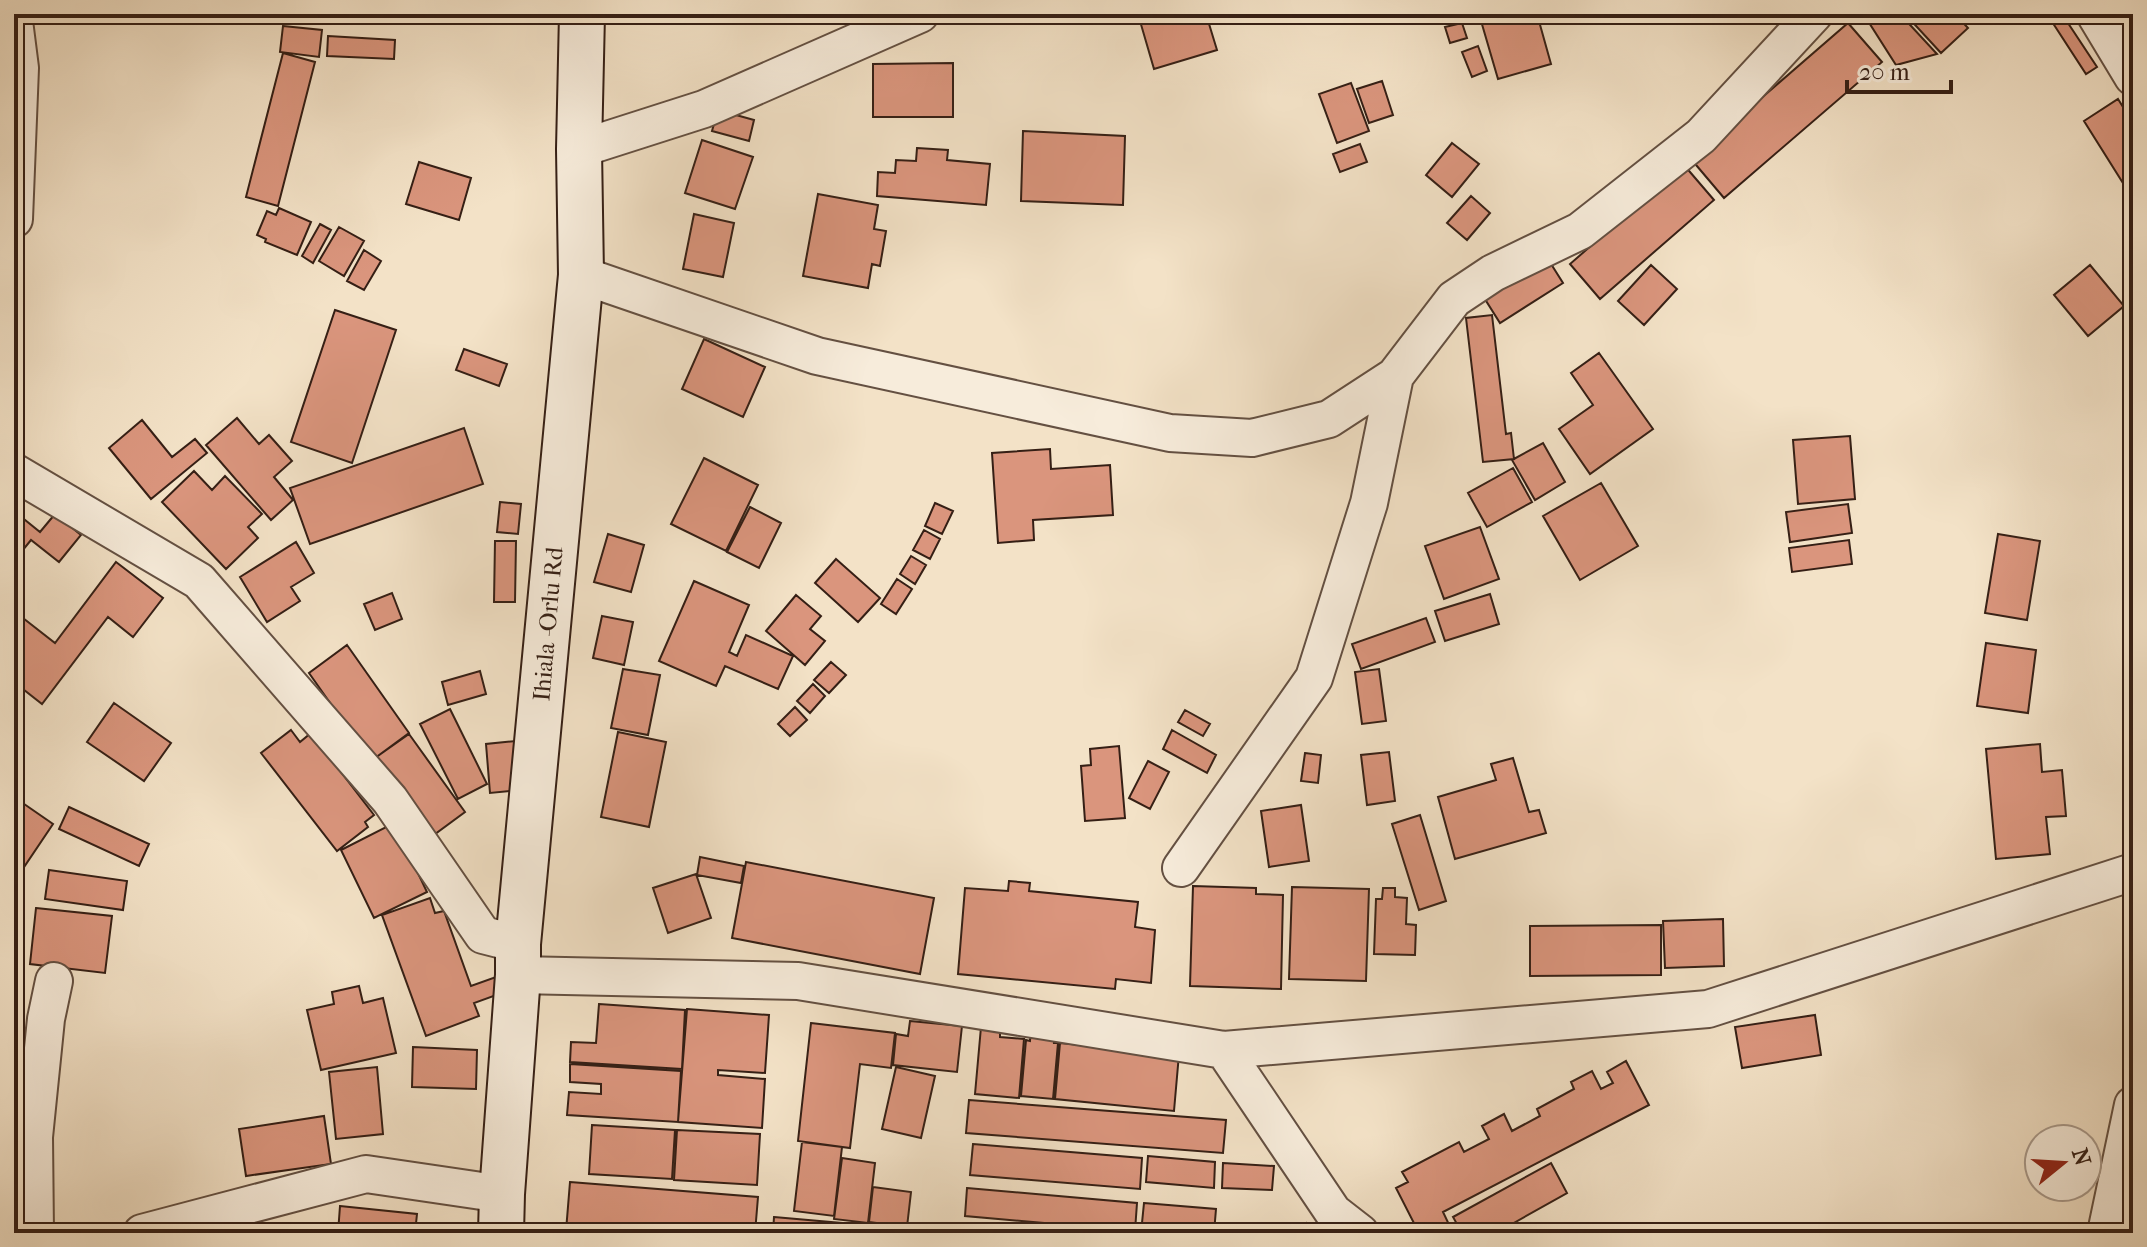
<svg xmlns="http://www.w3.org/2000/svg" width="2147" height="1247" font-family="'IM FELL French Canon',serif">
	<rect width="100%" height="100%" fill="#f3e2c7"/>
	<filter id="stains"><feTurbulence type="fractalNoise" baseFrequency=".0025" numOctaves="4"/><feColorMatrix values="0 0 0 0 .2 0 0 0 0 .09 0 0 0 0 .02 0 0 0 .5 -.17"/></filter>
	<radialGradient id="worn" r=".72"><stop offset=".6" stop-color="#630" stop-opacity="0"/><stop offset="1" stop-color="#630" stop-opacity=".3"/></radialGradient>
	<path fill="#da957d" stroke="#351f15" stroke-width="2" d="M1162,14H1206L1217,50L1154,69L1140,21Z
		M1479,14H1537L1551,64L1498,79Z
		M1894,14H1900L1937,54L1896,65L1868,21Z
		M1905,14H1955L1968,28L1941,53Z
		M2047,14H2062L2097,67L2086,74Z
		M1462,23L1467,38L1450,43L1445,27Z
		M1848,23L1882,62L1724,198L1691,159Z
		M283,26L322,30L319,57L280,52Z
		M328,36L395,40L394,59L327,56Z
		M1478,46L1487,71L1472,77L1462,52Z
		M283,53L315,62L278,206L246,197Z
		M953,63V117H873V64Z
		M1382,81L1393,115L1369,123L1357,89Z
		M1351,83L1369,131L1337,143L1319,94Z
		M2118,99L2133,123V199L2084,121Z
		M718,110L754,120L749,141L712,131Z
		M1023,131L1125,136L1123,205L1021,201Z
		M702,140L753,157L735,209L685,193Z
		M1452,143L1479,164L1452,197L1426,175Z
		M1360,144L1367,162L1340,172L1333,154Z
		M917,148L948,150L947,160L990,164L986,205L877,196L878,172L895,173L896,160L916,161Z
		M419,162L471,178L459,220L406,204Z
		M1684,165L1714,200L1600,299L1570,264Z
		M818,194L878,205L874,229L886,231L880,266L872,264L868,288L803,276Z
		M1471,196L1490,213L1467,240L1447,223Z
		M279,208L311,222L297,255L265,242L266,239L257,235L267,211L276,215Z
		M694,214L734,223L723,277L683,269Z
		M320,224L331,230L313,263L302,256Z
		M339,227L364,241L344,276L319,261Z
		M364,250L381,261L364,290L347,281Z
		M1546,256L1563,283L1500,323L1483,296Z
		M1651,265L1677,289L1644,325L1618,301Z
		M2090,265L2124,306L2088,336L2054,295Z
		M335,310L396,330L352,463L291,442Z
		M1492,315L1506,434L1511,433L1514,459L1483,462L1466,318Z
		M704,339L765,367L743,417L682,389Z
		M464,349L507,364L499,386L456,370Z
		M1599,353L1653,429L1590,474L1559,429L1593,405L1571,373Z
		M237,418L259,444L269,435L292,461L274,477L293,500L271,520L206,445Z
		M142,420L172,457L195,439L207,453L151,499L109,448Z
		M464,428L483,484L310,544L290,488Z
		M1850,436L1855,499L1798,504L1793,440Z
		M1543,443L1565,482L1535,500L1512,460Z
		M1050,449L1051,469L1110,465L1113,515L1033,520L1034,540L998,543L992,453Z
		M704,458L758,485L726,551L671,524Z
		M1513,468L1532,502L1487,527L1468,493Z
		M194,471L212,490L225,476L262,514L248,527L258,538L226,569L162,502Z
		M1601,483L1638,546L1580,580L1543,516Z
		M500,502L521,504L518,534L497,532Z
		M935,503L953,511L942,534L925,526Z
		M1848,504L1852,533L1790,542L1786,512Z
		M750,507L781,523L759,568L727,552Z
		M14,511L40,532L55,514L81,535L59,562L31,540L14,561Z
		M1480,527L1499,579L1444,599L1425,546Z
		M924,530L940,539L930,559L913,550Z
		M608,534L644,545L631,592L594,582Z
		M1998,534L2040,541L2027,620L1985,613Z
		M1849,540L1852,564L1792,572L1789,548Z
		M495,541H516L515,602H494Z
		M296,542L314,573L291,587L300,601L267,622L240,577Z
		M911,556L926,565L915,584L900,574Z
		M836,559L880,598L858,622L815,583Z
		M116,562L163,598L133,637L108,617L42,704L14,682V611L55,643Z
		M897,579L912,589L896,614L881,604Z
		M694,581L749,605L729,652L737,656L746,635L793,656L778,689L725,666L716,686L659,661Z
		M392,593L402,619L375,630L364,604Z
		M1490,594L1499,624L1445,641L1435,611Z
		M796,595L821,616L810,629L825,641L805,665L766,631Z
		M602,616L633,622L624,665L593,658Z
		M1426,618L1435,642L1361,669L1352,644Z
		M1986,643L2036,650L2028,713L1977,706Z
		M347,645L409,733L371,761L309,673Z
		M831,662L846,675L829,693L814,680Z
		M623,669L660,675L648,735L611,728Z
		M1379,669L1386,721L1362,724L1355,672Z
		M480,671L486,694L448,705L442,682Z
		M813,684L825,696L810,713L797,701Z
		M114,703L171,743L144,781L87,742Z
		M795,707L807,720L790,736L778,724Z
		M450,709L487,784L458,799L420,724Z
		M1185,710L1210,724L1203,736L1178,722Z
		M291,730L300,742L311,733L374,815L365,822L368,827L337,851L261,753Z
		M1172,730L1216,755L1207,773L1163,749Z
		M618,732L666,742L649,827L601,817Z
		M409,734L465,812L431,837L375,758Z
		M516,741L521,790L490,793L486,744Z
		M2040,744L2042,772L2062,770L2066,816L2046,817L2050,854L1996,859L1986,749Z
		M1119,746L1125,818L1085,821L1081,766L1091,765L1090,749Z
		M1389,752L1395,801L1367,805L1361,755Z
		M1305,753L1321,755L1318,783L1301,781Z
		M1513,758L1529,812L1539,810L1546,833L1455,859L1438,797L1496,780L1491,764Z
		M1148,761L1169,772L1150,809L1129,798Z
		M14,797L53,824L20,873L14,869Z
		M1301,805L1309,861L1269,867L1261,811Z
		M69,807L149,844L139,866L59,829Z
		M1420,815L1446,901L1419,910L1392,824Z
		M394,823L427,892L374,918L341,850Z
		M700,857L744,866L741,883L697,875Z
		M746,862L934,898L920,974L732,938Z
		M49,870L127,881L123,910L45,899Z
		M696,874L711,918L668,933L653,888Z
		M1009,881L1030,883L1029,891L1138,902L1135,927L1155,930L1151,983L1116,979L1115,989L958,974L965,888L1008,891Z
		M1193,886L1256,888V894L1283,895L1281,989L1190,986Z
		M1292,887L1369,889L1366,981L1289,979Z
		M1383,888H1395V897L1407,898L1406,924L1416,925L1415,955L1374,954L1376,899H1382Z
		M430,898L435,913L444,911L471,986L496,977L502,993L474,1003L479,1016L426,1036L382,915Z
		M36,908L112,916L105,973L30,964Z
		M1723,919L1724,966L1665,968L1663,921Z
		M1661,925V975L1530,976V926Z
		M359,986L363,1003L383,998L396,1053L321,1070L307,1010L334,1004L332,992Z
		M599,1004L685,1010L682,1069L570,1062L571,1042L596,1043Z
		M687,1009L769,1015L765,1073L718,1070V1075L765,1079L762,1128L678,1122Z
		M1815,1015L1821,1055L1742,1068L1735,1027Z
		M910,1021L962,1026L957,1072L893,1065L896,1034L908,1036Z
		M811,1023L895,1033L891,1068L860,1064L850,1148L798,1141Z
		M981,1027L1000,1029V1037L1024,1039L1019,1098L975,1094Z
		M1031,1031L1055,1033L1054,1043H1058L1053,1099L1021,1096L1026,1040L1030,1041Z
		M1060,1043L1179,1054L1174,1111L1055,1099Z
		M413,1047L477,1050L476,1089L412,1087Z
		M1626,1061L1649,1105L1443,1212L1453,1233H1419L1396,1188L1408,1182L1402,1172L1459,1142L1464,1152L1489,1139L1482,1126L1504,1114L1512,1131L1540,1116L1537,1109L1574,1089L1571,1082L1592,1071L1601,1089L1613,1083L1607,1072Z
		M570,1064L681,1071L678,1122L567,1115L569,1092L601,1094V1084L570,1082Z
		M377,1067L383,1134L336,1139L329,1072Z
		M896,1067L935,1076L921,1138L882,1129Z
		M969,1100L1226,1120L1223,1153L966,1133Z
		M324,1116L331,1164L246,1176L239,1129Z
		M592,1125L675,1130L672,1179L589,1174Z
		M677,1130L760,1134L757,1185L674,1180Z
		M802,1142L842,1147L834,1216L794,1211Z
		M973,1144L1142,1158L1140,1189L970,1175Z
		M1148,1156L1215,1162L1214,1188L1146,1182Z
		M842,1158L875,1163L868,1223L834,1219Z
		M1223,1163L1274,1166L1272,1190L1222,1188Z
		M1551,1163L1567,1193L1496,1233H1462L1453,1217Z
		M570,1182L758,1197L755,1233H598L566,1231Z
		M873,1187L911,1192L907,1227L869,1222Z
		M967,1188L1137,1203L1135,1231L965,1216Z
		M1144,1203L1216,1209L1214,1233H1141Z
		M340,1206L417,1214L415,1233H338Z
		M774,1217L944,1232V1233H773Z
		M1307,1223L1341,1233H1305Z
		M316,1227V1233H238Z"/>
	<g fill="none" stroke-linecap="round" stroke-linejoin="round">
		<defs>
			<path id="street" d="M2095,14L2133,77
				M14,21L20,68L14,219
				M579,149L704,109L920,14
				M581,275L817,356L1170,433L1252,438L1329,419L1395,376L1454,299L1493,273L1580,231L1701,136L1814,14
				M14,472L199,581L390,800L483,935L518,944
				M1181,868L1314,678L1369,503L1395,376
				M518,975L798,981L1224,1050L1708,1009L2133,872
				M1224,1050L1333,1212L1360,1233
				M35,1233L34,1137L46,1019L54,981
				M142,1233L366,1174L502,1194
				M2106,1233L2133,1105"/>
			<path id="secondary" d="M501,1233L502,1194L518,975V944L581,275L579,149L582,14"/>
		</defs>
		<use href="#street" stroke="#645042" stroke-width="40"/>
		<use href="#secondary" stroke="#351f15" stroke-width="48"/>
		<use href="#street" stroke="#f7ecdb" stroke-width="36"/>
		<use href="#secondary" stroke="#f7ecdb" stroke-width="44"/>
	</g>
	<g text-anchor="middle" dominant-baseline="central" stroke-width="7" stroke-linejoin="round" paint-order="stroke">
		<g font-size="24" fill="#351f15" stroke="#f7ecdb">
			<text transform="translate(548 624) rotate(-85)">Ihiala -Orlu Rd</text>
		</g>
	</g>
	<rect width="2147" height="1247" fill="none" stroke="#f3e2c7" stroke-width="48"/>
	<rect x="16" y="16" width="2115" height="1215" fill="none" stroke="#351f15" stroke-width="4"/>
	<rect x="24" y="24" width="2099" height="1199" fill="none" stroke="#351f15" stroke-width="2"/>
	<g transform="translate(2063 1163) rotate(72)"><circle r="38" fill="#f7ecdb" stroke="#a99a8c" stroke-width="2"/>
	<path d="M0-6L14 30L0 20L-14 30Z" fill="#8f2418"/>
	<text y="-12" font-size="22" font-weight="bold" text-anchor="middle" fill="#351f15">N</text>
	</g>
	<path d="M1847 80v12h104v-12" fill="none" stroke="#351f15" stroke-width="4"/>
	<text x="1859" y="80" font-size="24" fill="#351f15" stroke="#f7ecdb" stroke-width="6" paint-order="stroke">20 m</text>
	<rect width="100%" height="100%" filter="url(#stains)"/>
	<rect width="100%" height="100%" fill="url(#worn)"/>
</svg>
